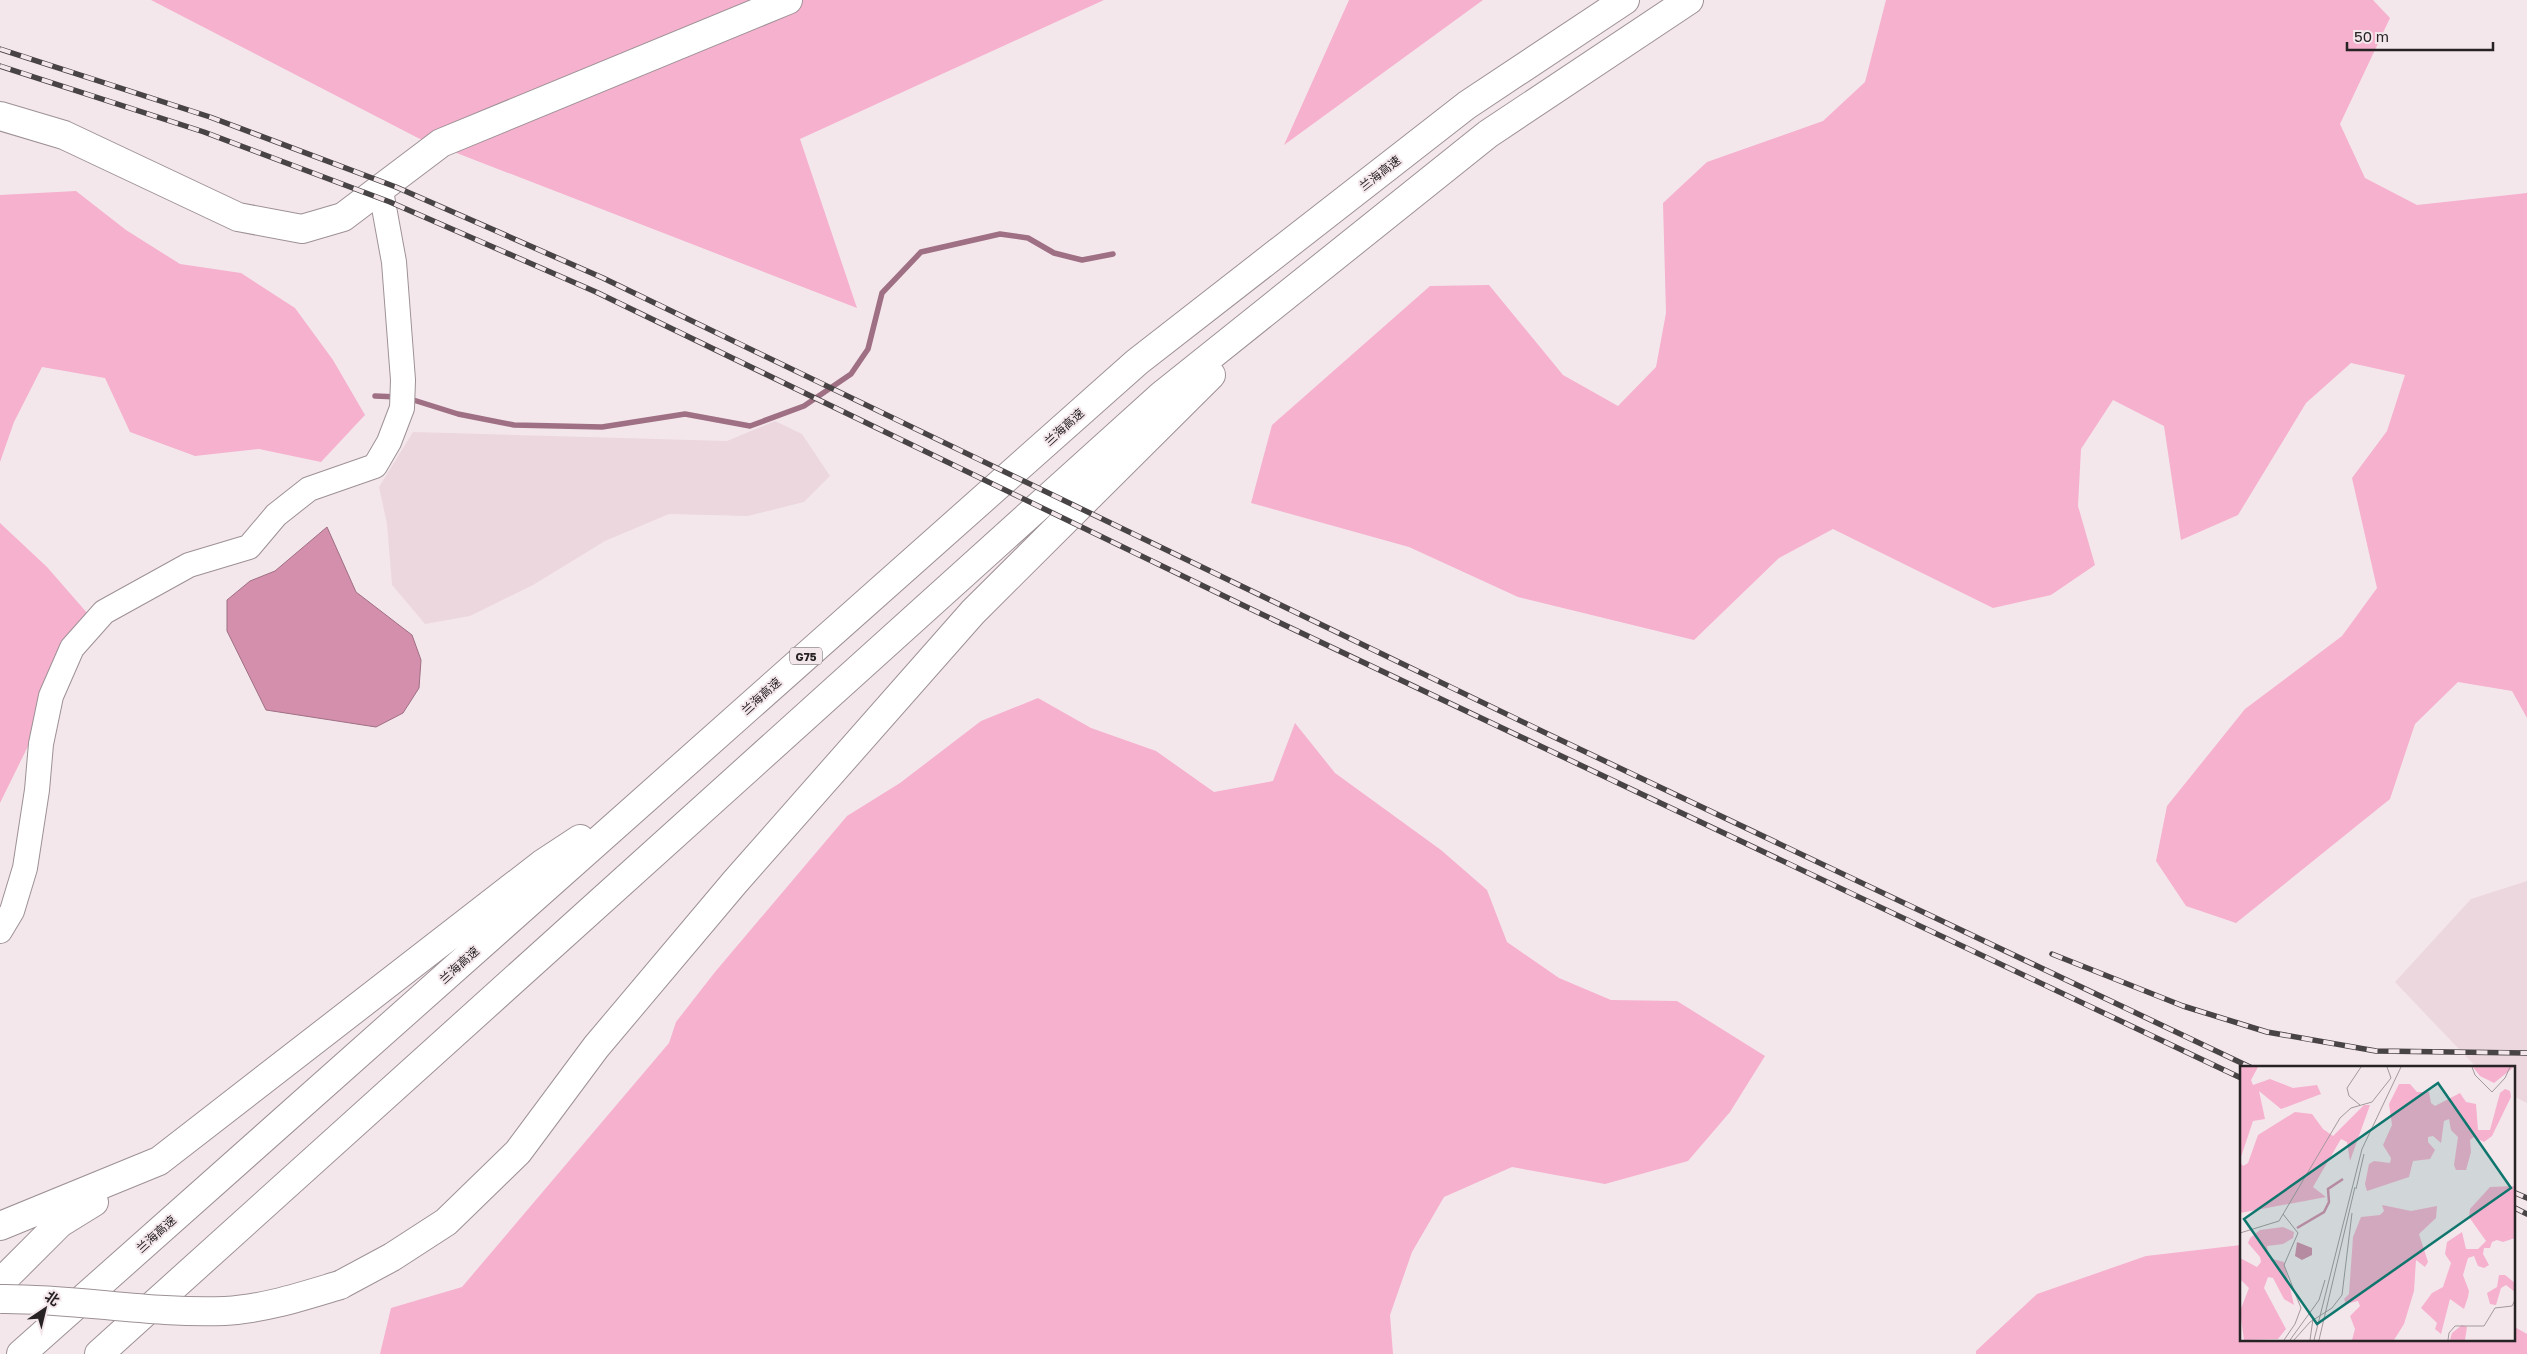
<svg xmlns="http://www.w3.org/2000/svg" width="2527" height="1354" font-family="'Golos Text','Noto Sans SC',sans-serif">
	<rect width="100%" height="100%" fill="#f4e7ec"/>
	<path fill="#ecd7df" d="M775,421L802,434L830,476L804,502L748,516L669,514L605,541L533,585L470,616L425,624L392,585L387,524L379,487L413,432L727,441Z
		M2527,881V1103L2513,1096V1068H2477L2395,982L2471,899Z"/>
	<path fill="#f5b1cd" d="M151,0H1104L800,139L857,308L418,138Z
		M1349,0H1483L1284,145Z
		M1886,0H2373L2390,18L2340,124L2365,178L2417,205L2527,193V718L2512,691L2458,682L2415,724L2390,799L2236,923L2186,906L2156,861L2167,806L2245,709L2342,636L2377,588L2352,478L2387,431L2405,375L2351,363L2306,403L2238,515L2181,540L2164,426L2113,400L2081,449L2078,506L2095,565L2051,595L1993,608L1833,529L1779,558L1694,640L1518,597L1409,547L1251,503L1272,425L1430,286L1489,285L1563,375L1618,406L1656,367L1666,313L1663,203L1707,162L1823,121L1865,82Z
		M76,191L126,230L180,264L241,273L295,308L333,360L365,415L321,462L259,449L195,456L130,432L105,378L42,367L14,422L0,462V195Z
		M0,523L47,567L88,614L35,732L0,803Z
		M1038,698L1091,728L1156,751L1214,792L1273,781L1295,723L1335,773L1441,850L1487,890L1507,942L1559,978L1611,1000L1677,1001L1765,1056L1730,1112L1688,1161L1605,1184L1512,1167L1444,1197L1412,1252L1390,1315L1393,1354H380L391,1308L462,1287L669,1043L676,1022L715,972L847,816L900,783L981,721Z
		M2241,1245V1340H2513V1326L2527,1334V1354H1976V1351L2037,1294L2146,1256Z"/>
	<path fill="#d38fac" stroke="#9f6f83" d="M327,527L356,592L412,635L421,660L419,688L403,713L376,727L266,710L227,631V600L250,581L275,571Z"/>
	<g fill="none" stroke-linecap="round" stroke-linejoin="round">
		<path stroke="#9f6f83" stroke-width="5.5" d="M375,396L398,397
			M407,398L458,414L514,425L602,427L685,414L750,426L804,406L851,374L868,349L882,293L921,252L1000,234L1028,238L1054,253L1082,260L1113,254"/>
		<defs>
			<path id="minor" d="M0,931L12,911L25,868L37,790L41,744L51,696L72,648L104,612L189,565L249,547L276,515L309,489L375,466L389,442L402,408L403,380L394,262L381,191"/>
			<path id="major" d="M0,116L64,135L238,217L302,229L343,217L441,143L788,0"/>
			<path id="highway" d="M0,1226L159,1161L542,864L580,839
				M0,1283L60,1223L94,1202
				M340,1285L392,1257L446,1222L518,1152L596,1047L735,882L973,612L1211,375
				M21,1354L1137,362L1467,105L1625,0
				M99,1354L1162,395L1488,134L1689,0"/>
		</defs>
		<use href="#minor" stroke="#9d9196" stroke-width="26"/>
		<use href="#major" stroke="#9d9196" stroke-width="30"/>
		<use href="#highway" stroke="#9d9196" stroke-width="30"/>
		<use href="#minor" stroke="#fff" stroke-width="24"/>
		<use href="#major" stroke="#fff" stroke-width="28"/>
		<use href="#highway" stroke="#fff" stroke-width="28"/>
		<defs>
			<path id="rail" d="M0,49L210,117L396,187L603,278L1552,736L2252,1068
				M0,66L204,132L390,202L596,292L1255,611L2241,1078
				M2052,954L2183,1006L2267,1032L2376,1051L2527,1053
				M2513,1192L2527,1198
				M2513,1207L2527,1214"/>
		</defs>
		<use href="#rail" stroke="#484344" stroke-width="5.5"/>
		<use href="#rail" stroke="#f4e7ec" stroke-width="4" stroke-dasharray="11" stroke-linecap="butt"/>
		<defs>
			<path id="highway-bridge" d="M0,1299C75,1298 149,1314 225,1311C264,1309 303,1296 340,1285"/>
		</defs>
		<use href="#highway-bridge" stroke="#9d9196" stroke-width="30" stroke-linecap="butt"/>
		<use href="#highway-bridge" stroke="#fff" stroke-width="28"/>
	</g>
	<g text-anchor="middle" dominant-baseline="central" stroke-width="4" stroke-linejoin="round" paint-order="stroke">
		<rect fill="#f4e7ec" stroke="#645e60" stroke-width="1" x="790" y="647.5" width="32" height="17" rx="4"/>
		<g font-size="11" font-weight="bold" fill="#272324">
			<text x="806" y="656">G75</text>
		</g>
		<g font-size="12" fill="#272324" stroke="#f4e7ec">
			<text transform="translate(1380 173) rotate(-38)">兰海高速</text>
			<text transform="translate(1064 427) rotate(-42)">兰海高速</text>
			<text transform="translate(761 696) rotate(-42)">兰海高速</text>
			<text transform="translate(459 965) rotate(-42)">兰海高速</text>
			<text transform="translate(156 1234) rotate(-42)">兰海高速</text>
		</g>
	</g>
	<g transform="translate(2240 1066)">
		<rect width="275" height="275" fill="#f4e7ec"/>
		<path d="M0,1H18L11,14L13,19L30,13L53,22L77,19L81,28L41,43L19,25L25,53L13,55L0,94ZM233,1H274L254,17L240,10ZM159,18H170L177,26H189L191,37L195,40L220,27L226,36L236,38L238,64H250L260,27L265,23L270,25L271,31L252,70L244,76L234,71L230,74L231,86L226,104H216L214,99L218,71L211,64L209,53L204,55L201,77L193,70L188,71V76L195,84L190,93L173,95L169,111L127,125L125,118L129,98L134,95L150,97L151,92L143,79L152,59L149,38ZM124,39H130L110,95L107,76L101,73L73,121L86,131L0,147V96L3,100L8,97L18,69L55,46L72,48L83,63L93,70ZM275,120V172L263,176L257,174L252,176L250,182H244L243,188L249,199L244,202L238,200L234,190L228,192L223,209L229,225L228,231L224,243L210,233L201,268L195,263L197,257L193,253L181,242L192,227L203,221L211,197L205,188L207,176L222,166L226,183H238L246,175L229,151L230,143L250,121ZM142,139L171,145L197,140L196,152L179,168L188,196L185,201L176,194L174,225L164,258L154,274H112L115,263L110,250L120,240L118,235L106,238L104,233L109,228L113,171L121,151L140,149L144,145ZM43,161L54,166L53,172L43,178L27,180L29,192L44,196L54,239L44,233L33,212L28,211L24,222L46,263L38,273L4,274L0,245L9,222L0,213V192L17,201L21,196L20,191L8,177L10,172L20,164ZM259,209H265L275,217V226L266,219L261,222L256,239L250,238L247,227L257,221ZM222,259L227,261L225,274H210L212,267Z" fill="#f5b1cd"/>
		<path d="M57,176L72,182V189L62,194L55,190Z" fill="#d38fac"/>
		<path fill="none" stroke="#d38fac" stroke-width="2.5" d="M57,162L84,146L89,136L88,123L103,113"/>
		<path fill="none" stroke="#a2999c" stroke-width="1" d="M232,1L235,9L252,26L265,12L270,1M120,39L109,30L107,22L121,1M116,123L124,88M43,148L58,167L44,199L61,242L55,258L44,274M0,167L39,155L100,52L111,42L132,36L151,12L147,1M50,274L79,234L85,214M54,274L70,256L92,242L102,229L112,147M70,274L73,253M74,274L122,83L161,1M79,274L115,121M208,274L209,267L215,260H244L255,242L272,240L275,234"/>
		<path fill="#0f766e" fill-opacity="0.15" stroke="#0f766e" stroke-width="2.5" d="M198,17L271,122L77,258L4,153Z"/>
		<rect width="275" height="275" fill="none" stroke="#272324" stroke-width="2.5"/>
	</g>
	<g transform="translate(45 1309) rotate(35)" stroke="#f4e7ec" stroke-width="4" paint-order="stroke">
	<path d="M0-4L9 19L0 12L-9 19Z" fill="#272324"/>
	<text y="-8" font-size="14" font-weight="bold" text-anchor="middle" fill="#272324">北</text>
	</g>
	<path d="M2347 42v8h146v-8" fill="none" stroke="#272324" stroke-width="2.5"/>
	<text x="2354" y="42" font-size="15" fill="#272324" stroke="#f4e7ec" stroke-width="4" paint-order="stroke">50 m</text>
</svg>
